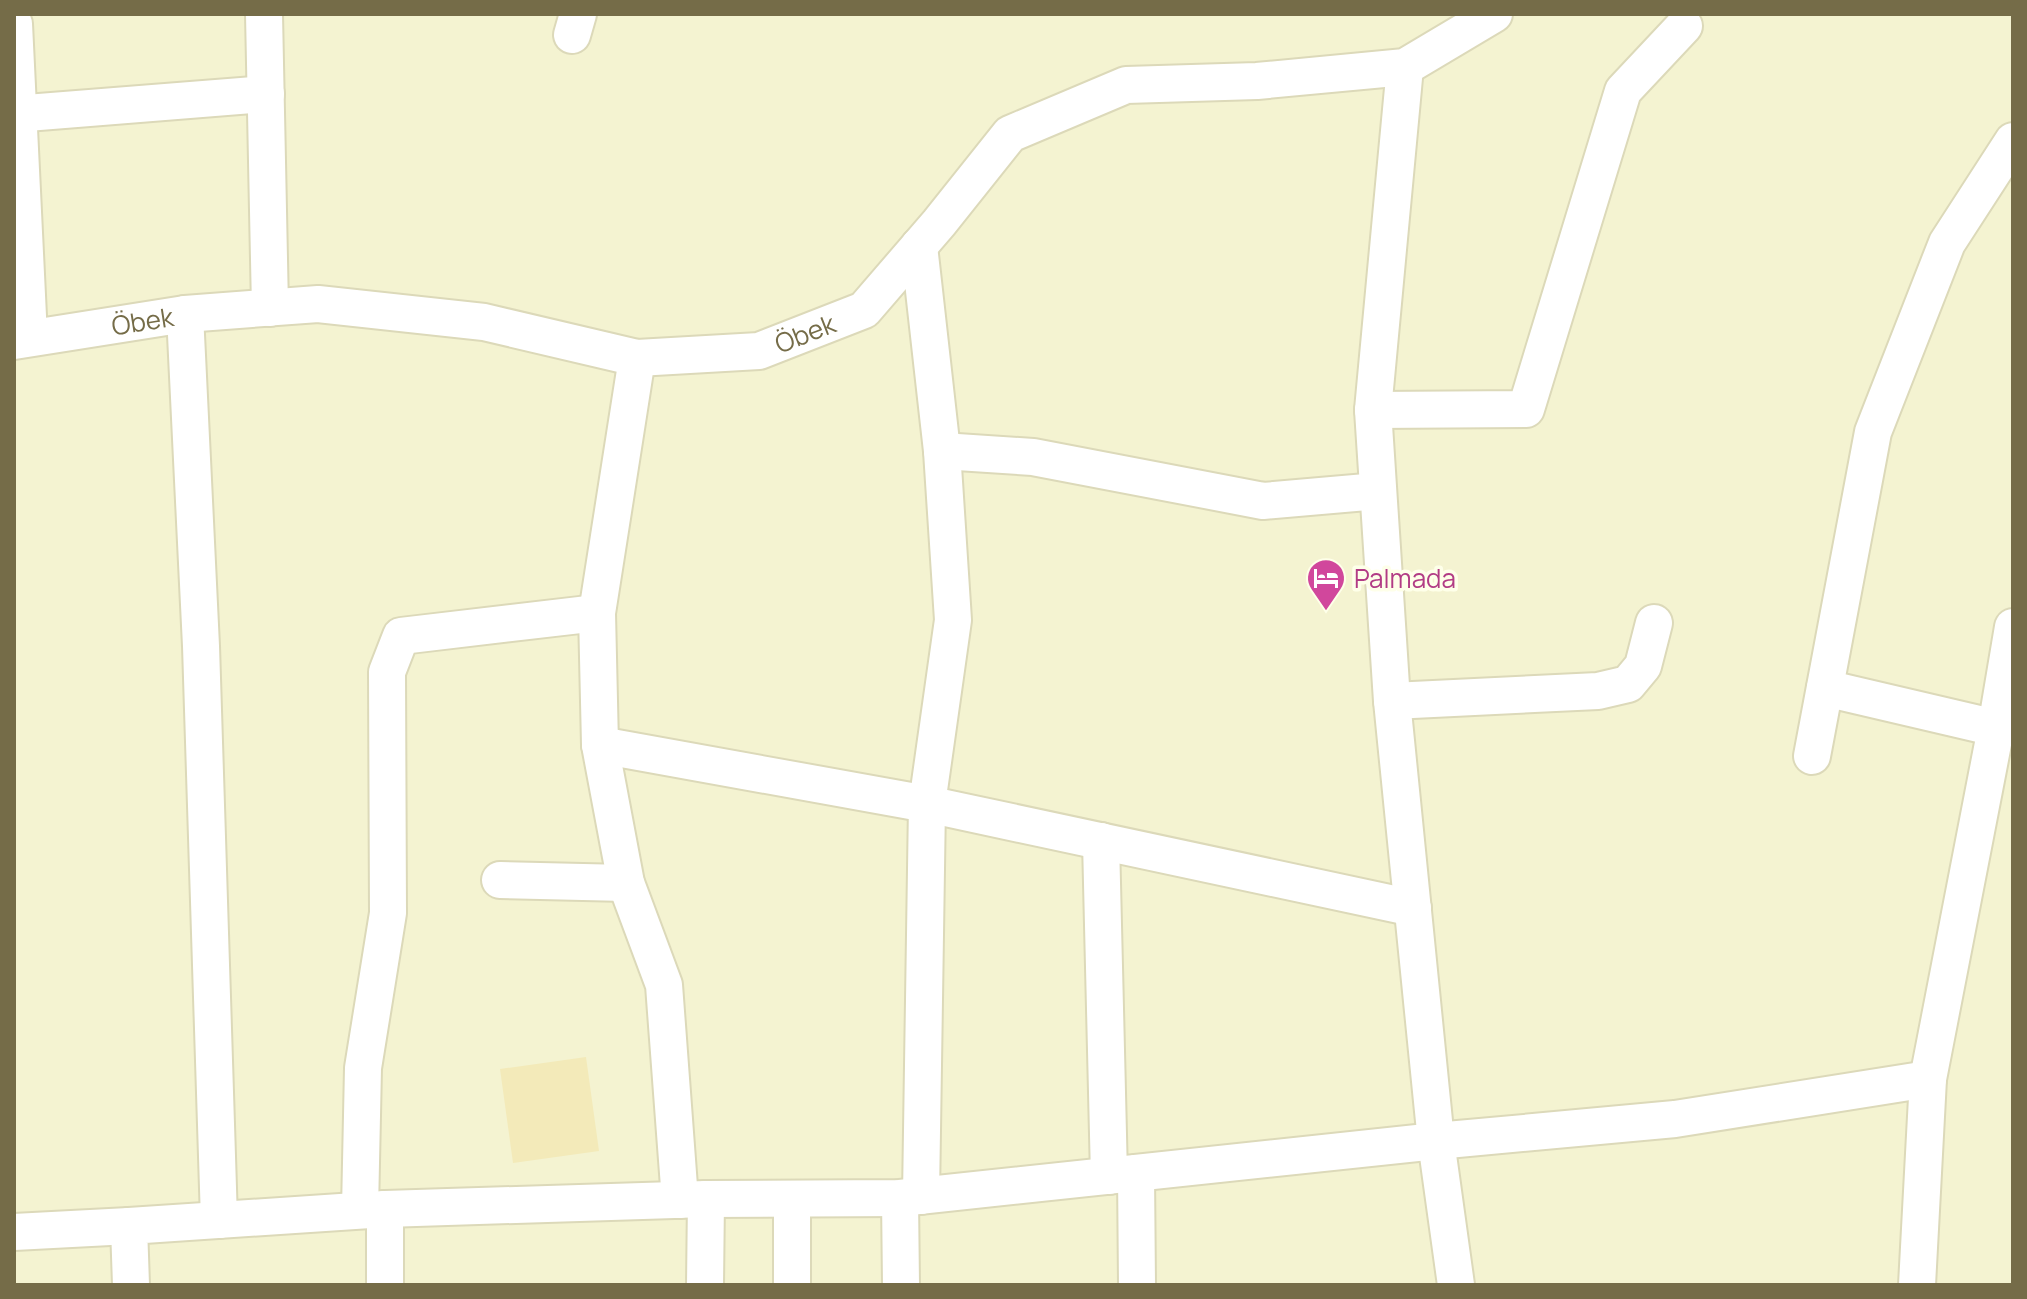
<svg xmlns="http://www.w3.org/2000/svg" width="2027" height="1299" font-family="Manrope,sans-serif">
	<rect width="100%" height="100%" fill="#fbfde2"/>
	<path fill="#f4f3d1" d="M14,14H2013V1285H14Z"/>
	<path fill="#f3eab9" d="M586,1057L599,1151L513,1163L500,1069Z"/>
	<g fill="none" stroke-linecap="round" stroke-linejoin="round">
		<defs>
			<g id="street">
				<path d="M264,14L270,308"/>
				<path d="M14,24L29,337"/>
				<path d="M572,35L578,14"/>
				<path d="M1405,67L1373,410L1392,701L1436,1141L1456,1285"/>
				<path d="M14,114L266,94"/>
				<path d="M919,246L942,451L953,620L927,804L921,1196"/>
				<path d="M185,314L201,646L219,1220"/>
				<path id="s1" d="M14,341L185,314L318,304L484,322L637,358L759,351L864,310L939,223L1010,134L1126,85L1257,81L1405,67L1494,14"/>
				<path d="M637,358L597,613L600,745L626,883L664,985L680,1200"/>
				<path d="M1373,410L1526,409L1623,91L1684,26"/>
				<path d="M942,451L1033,457L1263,501L1378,491"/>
				<path d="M1825,688L1996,728"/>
				<path d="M1392,701L1598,691L1628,684L1643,666L1654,623"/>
				<path d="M600,745L927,804L1413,908"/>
				<path d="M1812,756L1873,432L1947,243L2013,141"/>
				<path d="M1101,841L1109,1176"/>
				<path d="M500,880L626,883"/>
				<path d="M1136,1173L1137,1285"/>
				<path d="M900,1198L901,1285"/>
				<path d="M792,1199V1285"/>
				<path d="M385,1209V1285"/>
				<path d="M360,1210L363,1068L388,913L387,672L401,636L597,613"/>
				<path d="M14,1232L129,1226"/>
				<path d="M131,1285L129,1226L385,1209L706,1199L900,1198L1436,1141L1675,1119L1928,1079"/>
				<path d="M705,1285L706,1199"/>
				<path d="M1917,1285L1928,1079L1996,728L2013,627"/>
			</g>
		</defs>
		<use href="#street" stroke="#dcd9b9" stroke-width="40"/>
		<use href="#street" stroke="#fff" stroke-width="36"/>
	</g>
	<defs>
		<symbol id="hotel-pin" viewBox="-11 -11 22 30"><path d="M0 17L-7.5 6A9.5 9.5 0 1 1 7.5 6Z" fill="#d1479c" stroke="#feffe9"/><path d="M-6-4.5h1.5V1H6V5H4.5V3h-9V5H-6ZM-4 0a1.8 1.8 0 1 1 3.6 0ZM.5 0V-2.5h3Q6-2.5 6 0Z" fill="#fff"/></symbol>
	</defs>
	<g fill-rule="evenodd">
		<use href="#hotel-pin" x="1304" y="556" width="44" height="60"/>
	</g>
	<g text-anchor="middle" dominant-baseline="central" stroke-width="7" stroke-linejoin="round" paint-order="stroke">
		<g font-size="26" fill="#756c48" stroke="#feffe9">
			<text stroke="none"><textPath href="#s1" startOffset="130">Öbek</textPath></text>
			<text stroke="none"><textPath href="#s1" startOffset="802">Öbek</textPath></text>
		</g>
		<g font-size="26" fill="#b23c85" stroke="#feffe9" text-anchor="start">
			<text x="1354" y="578">Palmada</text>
		</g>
	</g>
	<rect width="2027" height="1299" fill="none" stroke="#756c48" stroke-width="32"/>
</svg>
